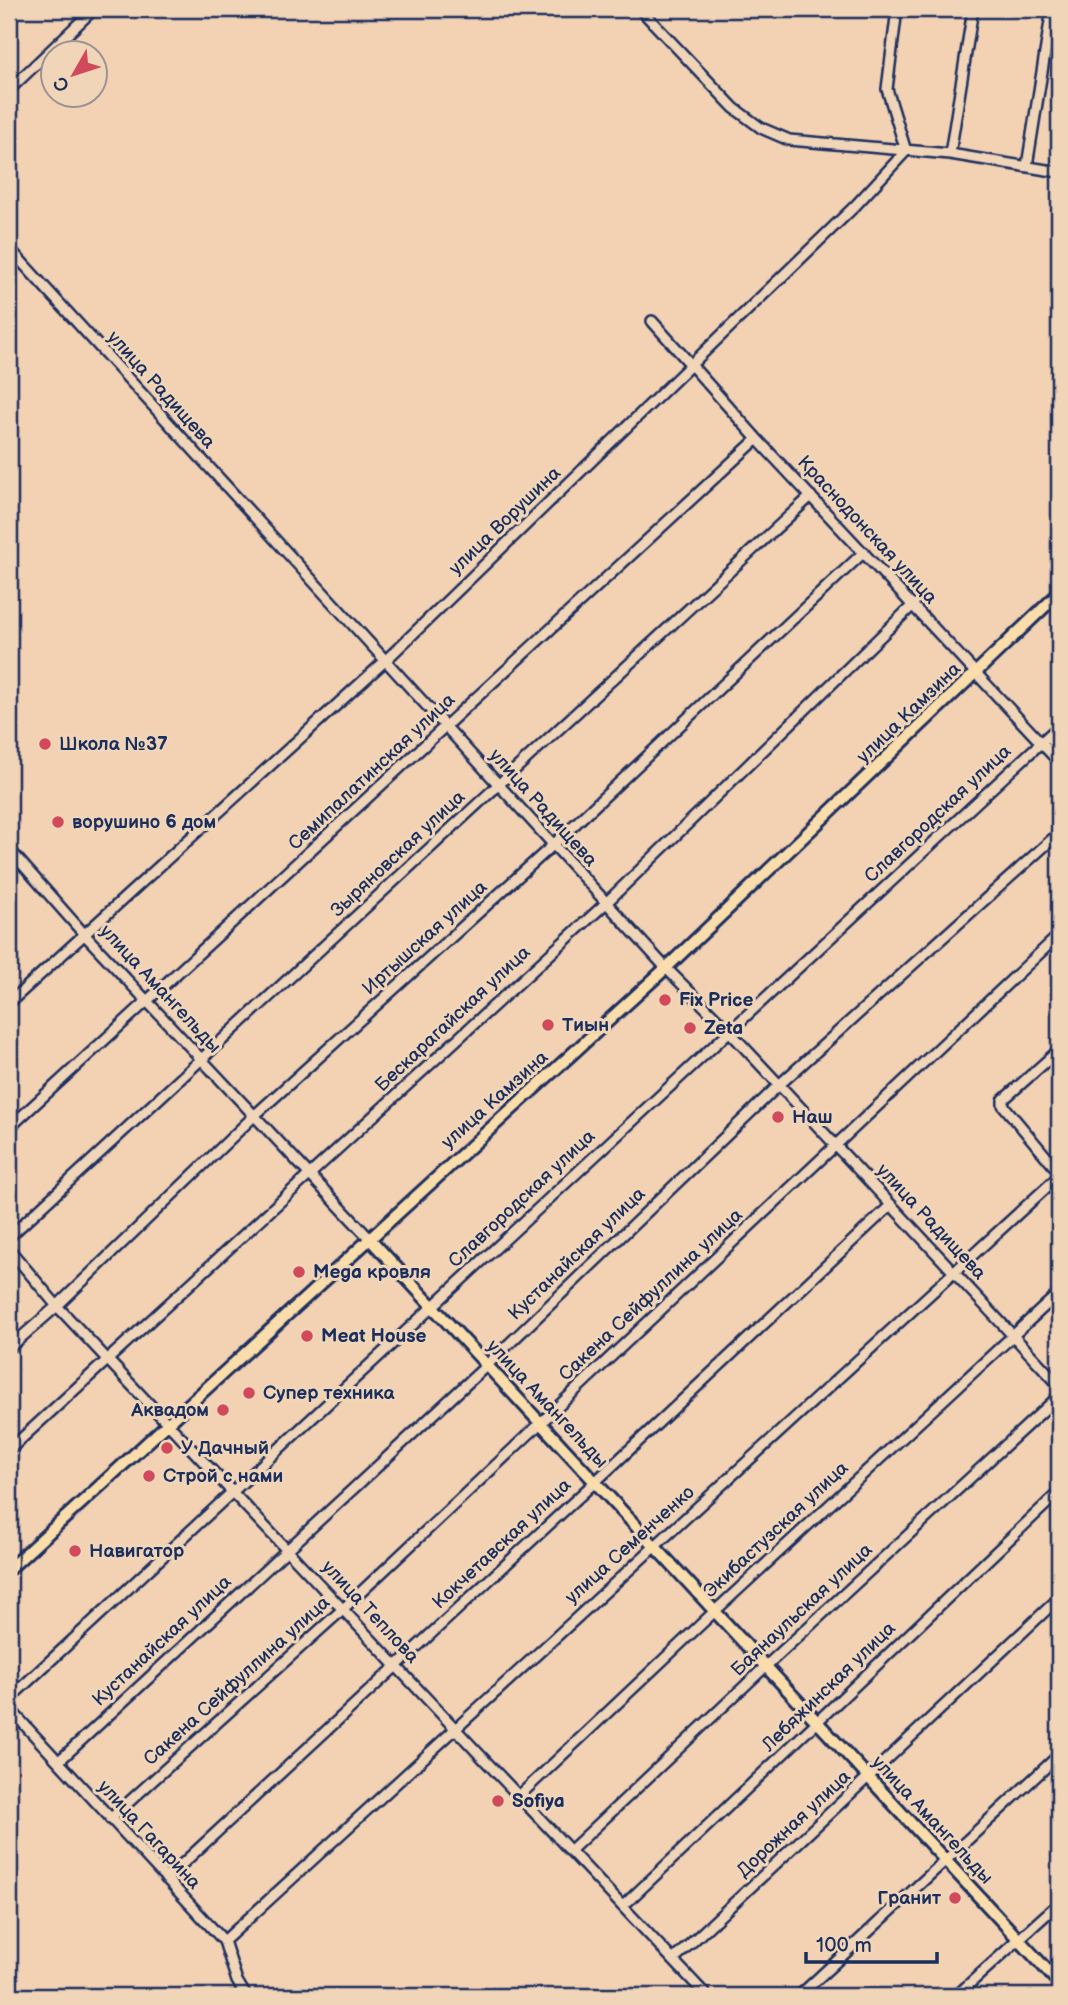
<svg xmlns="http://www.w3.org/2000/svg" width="1068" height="2005" font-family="'Balsamiq Sans',sans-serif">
	<rect width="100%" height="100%" fill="#f3d1b3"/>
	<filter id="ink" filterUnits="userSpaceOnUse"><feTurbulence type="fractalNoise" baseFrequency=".0143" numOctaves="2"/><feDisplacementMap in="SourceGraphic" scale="14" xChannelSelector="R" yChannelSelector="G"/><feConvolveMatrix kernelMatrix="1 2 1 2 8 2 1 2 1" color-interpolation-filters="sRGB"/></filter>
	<g filter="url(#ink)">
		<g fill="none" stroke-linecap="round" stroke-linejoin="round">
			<defs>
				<path id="minor" d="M640,9L734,108L761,128L789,140L950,154L1059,172
					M9,90L94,9
					M950,154L973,9
					M1027,166L1052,9
					M9,248L666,968L729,1031L1059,1385
					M652,321L757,439L1059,762
					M9,849L84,934L370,1239
					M9,1003L385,661L855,206L906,151L887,89L897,9
					M1059,1050L1003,1100V1105L1059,1172
					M9,1128L757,439
					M9,1237L811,496
					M9,1249L57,1306L707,1996
					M9,1348L57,1306L255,1115L553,845L864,552
					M9,1450L606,903L914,604
					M9,1699L1059,726
					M9,1708L224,1941L237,1981L246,1996
					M59,1761L486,1366L779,1085L1059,833
					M519,1796L715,1611L1059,1293
					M110,1819L343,1609L1059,935
					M570,1851L766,1666L1059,1396
					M166,1879L595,1482L891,1205
					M623,1906L1059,1492
					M224,1941L1059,1176
					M673,1960L1059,1598
					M799,1996L1059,1755
					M956,1996L1059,1903"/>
				<path id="major" d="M370,1239L1059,1983
					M9,1569L666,968L1059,593"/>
			</defs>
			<use href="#minor" stroke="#1b2f5e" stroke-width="14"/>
			<use href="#major" stroke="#1b2f5e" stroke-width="16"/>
			<use href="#minor" stroke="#f1d5b8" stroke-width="9"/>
			<use href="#major" stroke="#faddab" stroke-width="10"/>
		</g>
	</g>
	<g fill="#d1495b" stroke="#f1d5b8" stroke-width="2.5">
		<circle cx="45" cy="744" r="7"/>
		<circle cx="58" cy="822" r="7"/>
		<circle cx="665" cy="1000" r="7"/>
		<circle cx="548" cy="1025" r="7"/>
		<circle cx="690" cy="1028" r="7"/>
		<circle cx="778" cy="1117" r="7"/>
		<circle cx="299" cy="1272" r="7"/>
		<circle cx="307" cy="1336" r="7"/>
		<circle cx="249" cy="1393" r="7"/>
		<circle cx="223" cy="1410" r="7"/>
		<circle cx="167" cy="1448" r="7"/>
		<circle cx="149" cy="1476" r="7"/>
		<circle cx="75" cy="1551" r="7"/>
		<circle cx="498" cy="1801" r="7"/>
		<circle cx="955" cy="1898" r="7"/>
	</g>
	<g text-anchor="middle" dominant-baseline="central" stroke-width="6" stroke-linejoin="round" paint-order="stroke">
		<g font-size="19" fill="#1b2f5e" stroke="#f1d5b8">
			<text transform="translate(161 390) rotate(48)">улица Радищева</text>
			<text transform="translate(505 521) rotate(-44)">улица Ворушина</text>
			<text transform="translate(867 530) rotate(47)">Краснодонская улица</text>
			<text transform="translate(909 713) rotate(-44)">улица Камзина</text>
			<text transform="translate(372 772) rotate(-43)">Семипалатинская улица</text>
			<text transform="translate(543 808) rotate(48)">улица Радищева</text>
			<text transform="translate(938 814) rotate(-43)">Славгородская улица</text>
			<text transform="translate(398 854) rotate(-43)">Зыряновская улица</text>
			<text transform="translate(425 938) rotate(-42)">Иртышская улица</text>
			<text transform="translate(160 989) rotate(47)">улица Амангельды</text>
			<text transform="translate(453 1019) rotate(-43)">Бескарагайская улица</text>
			<text transform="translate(495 1100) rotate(-42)">улица Камзина</text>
			<text transform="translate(522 1199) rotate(-43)">Славгородская улица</text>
			<text transform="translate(931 1222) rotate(47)">улица Радищева</text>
			<text transform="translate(577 1254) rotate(-44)">Кустанайская улица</text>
			<text transform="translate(651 1295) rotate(-43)">Сакена Сейфуллина улица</text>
			<text transform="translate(547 1404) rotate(47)">улица Амангельды</text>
			<text transform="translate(776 1530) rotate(-43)">Экибастузская улица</text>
			<text transform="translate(502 1544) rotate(-43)">Кокчетавская улица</text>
			<text transform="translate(630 1545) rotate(-42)">улица Семенченко</text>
			<text transform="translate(802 1610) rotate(-43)">Баянаульская улица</text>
			<text transform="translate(370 1612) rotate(47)">улица Теплова</text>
			<text transform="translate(162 1641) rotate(-43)">Кустанайская улица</text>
			<text transform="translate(237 1681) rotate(-42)">Сакена Сейфуллина улица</text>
			<text transform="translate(829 1687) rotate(-44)">Лебяжинская улица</text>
			<text transform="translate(932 1820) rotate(47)">улица Амангельды</text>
			<text transform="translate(794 1824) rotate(-43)">Дорожная улица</text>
			<text transform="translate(149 1835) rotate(47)">улица Гагарина</text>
		</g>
		<g font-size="19" font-weight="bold" fill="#1b2f5e" stroke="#f1d5b8" text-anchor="start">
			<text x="59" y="744">Школа №37</text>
			<text x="72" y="822">ворушино 6 дом</text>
			<text x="679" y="1000">Fix Price</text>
			<text x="562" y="1025">Тиын</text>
			<text x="704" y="1028">Zeta</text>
			<text x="792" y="1117">Наш</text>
			<text x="313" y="1272">Mega кровля</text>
			<text x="321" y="1336">Meat House</text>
			<text x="263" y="1393">Супер техника</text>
			<text x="209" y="1410" text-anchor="end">Аквадом</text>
			<text x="181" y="1448">У Дачный</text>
			<text x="163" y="1476">Строй с нами</text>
			<text x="89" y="1551">Навигатор</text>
			<text x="512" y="1801">Sofiya</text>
			<text x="941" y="1898" text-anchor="end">Гранит</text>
		</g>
	</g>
	<rect width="1068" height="2005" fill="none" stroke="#f1d5b8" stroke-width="35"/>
	<rect x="18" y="18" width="1033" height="1970" fill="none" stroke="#1b2f5e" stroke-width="2.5" filter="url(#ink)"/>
	<g transform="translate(74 74) rotate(231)"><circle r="33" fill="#f1d5b8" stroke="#9b9394" stroke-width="2"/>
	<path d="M0-5L12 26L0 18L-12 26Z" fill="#d1495b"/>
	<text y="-10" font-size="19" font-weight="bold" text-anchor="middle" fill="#1b2f5e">С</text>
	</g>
	<path d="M806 1952v10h131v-10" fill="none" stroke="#1b2f5e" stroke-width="3.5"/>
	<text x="816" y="1952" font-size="21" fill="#1b2f5e" stroke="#f1d5b8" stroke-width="5" paint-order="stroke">100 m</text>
</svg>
